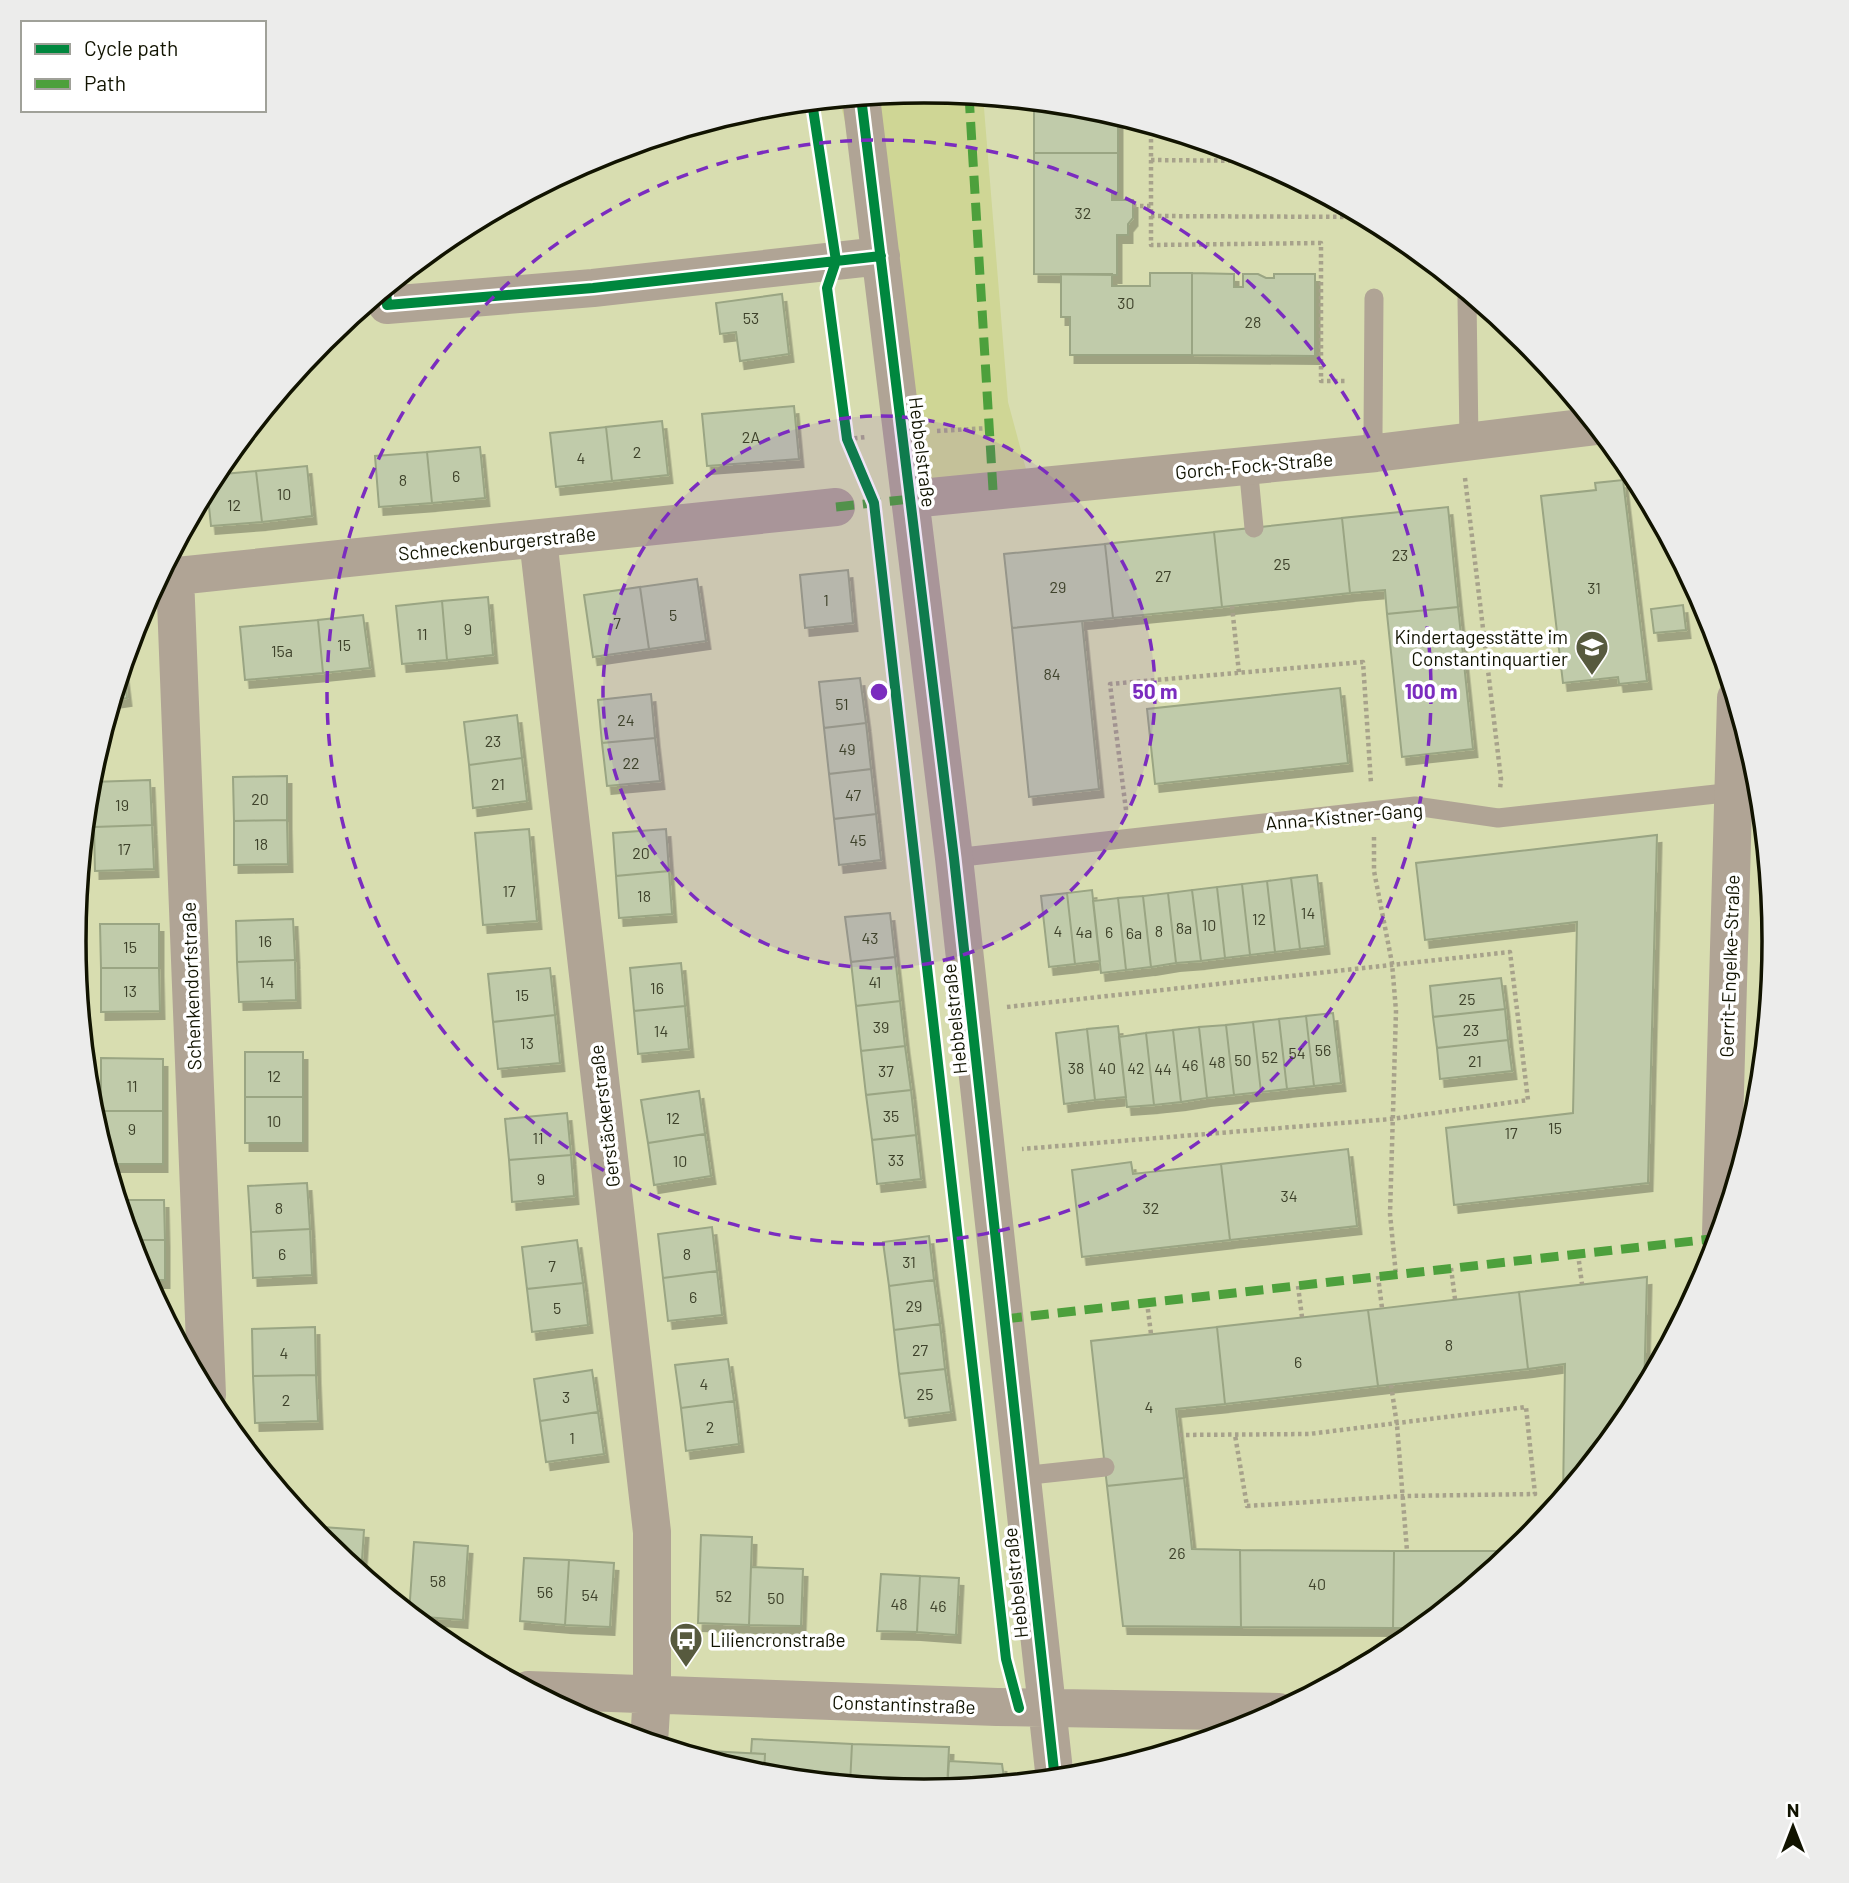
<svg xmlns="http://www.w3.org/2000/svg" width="1849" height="1883" font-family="Barlow,sans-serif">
	<defs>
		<filter id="shadow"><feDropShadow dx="4.5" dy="8" stdDeviation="0" flood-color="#0004"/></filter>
	</defs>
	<rect width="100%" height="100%" fill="#d8ddb0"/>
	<path fill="#cfd695" d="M925,91L983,96L1008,402L1030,484L911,499L881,256L839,99Z"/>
	<path fill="#c0cbaa" stroke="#9aa583" stroke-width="2" filter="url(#shadow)" d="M1034,101L1091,107L1118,115V153H1034Z
		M1034,153H1118V194H1112V200H1133V218L1128,224V235H1117V275L1034,274Z
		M1150,273H1192V355H1070V317H1061V274H1112V286H1150Z
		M1192,273L1234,274V287H1243V274H1258L1266,278H1274V274H1315V356L1192,355Z
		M782,294L789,354L740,361L736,332L720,334L716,303Z
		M794,406L799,459L707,466L702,414Z
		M662,421L668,475L612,481L606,427Z
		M606,427L612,481L556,487L550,433Z
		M480,447L485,498L432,503L427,452Z
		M427,452L432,503L379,507L375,456Z
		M307,466L312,516L262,522L256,471Z
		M256,471L262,522L211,526L207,487L213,475Z
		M1623,480L1647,681L1619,684L1618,677L1563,683L1541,496L1596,490L1595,483Z
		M1448,507L1458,607L1387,614L1385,590L1350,593L1342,518Z
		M1342,518L1350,593L1222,607L1214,532Z
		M1214,532L1222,607L1113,618L1105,544Z
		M1105,544L1113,618L1012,628L1004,554Z
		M848,570L853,623L805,628L800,575Z
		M697,579L706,641L649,649L640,587Z
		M640,587L649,649L593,657L584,595Z
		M488,597L493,655L447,660L442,601Z
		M442,601L447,660L402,664L396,606Z
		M1683,605L1686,630L1654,633L1651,609Z
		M1458,607L1473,749L1402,757L1387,614Z
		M363,615L370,668L323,673L318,620Z
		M318,620L323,673L245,680L240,627Z
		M1082,621L1099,789L1029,797L1012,628Z
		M123,665L127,698L113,700Z
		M860,678L866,723L824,728L819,682Z
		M1340,688L1348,763L1155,784L1147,709Z
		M651,694L655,738L602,743L598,700Z
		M517,715L522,758L469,765L464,722Z
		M866,723L871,769L829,774L824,728Z
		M655,738L660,781L607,786L602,743Z
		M522,758L527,801L473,808L469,765Z
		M871,769L876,814L834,819L829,774Z
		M287,776V820L234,821L233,777Z
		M150,780L152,825L94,827L92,782Z
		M876,814L881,860L839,865L834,819Z
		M287,820L288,864L234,865V821Z
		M152,825L154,869L95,871L94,827Z
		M529,829L537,921L483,925L475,833Z
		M666,829L669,871L616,876L613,833Z
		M1657,835L1648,1183L1454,1205L1446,1128L1573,1113L1577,922L1425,940L1416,863Z
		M669,871L672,914L619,918L616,876Z
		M1317,875L1325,946L1300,949L1291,878Z
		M1291,878L1300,949L1275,952L1267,881Z
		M1267,881L1275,952L1250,955L1242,884Z
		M1242,884L1250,955L1225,958L1217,887Z
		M1217,887L1225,958L1201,961L1192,890Z
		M1092,890L1100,961L1075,964L1067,893Z
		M1192,890L1201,961L1176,963L1168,893Z
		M1067,893L1075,964L1049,967L1041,896Z
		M1168,893L1176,963L1151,967L1143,896Z
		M1143,896L1151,967L1126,970L1118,898Z
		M1118,898L1126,970L1101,973L1093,901Z
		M890,913L895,957L851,962L845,917Z
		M293,919L295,960L237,962L236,921Z
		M100,924H159V968H101Z
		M895,957L900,1001L856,1006L851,962Z
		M295,960L296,1000L239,1002L237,962Z
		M681,963L685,1006L634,1011L630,968Z
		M101,968H159L160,1011L101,1012Z
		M550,968L555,1015L493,1022L488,974Z
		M1501,978L1505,1009L1433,1017L1430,986Z
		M900,1001L905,1046L861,1051L856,1006Z
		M685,1006L689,1049L638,1054L634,1011Z
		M1505,1009L1508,1040L1437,1048L1433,1017Z
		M1333,1013L1341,1083L1314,1086L1306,1016Z
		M555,1015L560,1063L498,1069L493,1022Z
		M1306,1016L1314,1086L1287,1089L1279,1019Z
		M1279,1019L1287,1089L1261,1092L1253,1022Z
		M1253,1022L1261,1092L1234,1095L1226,1025Z
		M1226,1025L1234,1095L1207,1098L1199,1027Z
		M1118,1026L1126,1097L1095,1100L1087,1029Z
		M1199,1027L1207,1098L1181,1102L1173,1030Z
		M1087,1029L1095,1100L1064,1104L1056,1033Z
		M1173,1030L1181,1102L1154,1105L1146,1033Z
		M1146,1033L1154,1105L1127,1107L1119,1037Z
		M1508,1040L1512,1071L1440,1079L1437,1048Z
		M905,1046L911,1090L866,1095L861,1051Z
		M245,1052H303V1097H245Z
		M101,1058L163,1059V1111H101Z
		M911,1090L916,1135L872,1140L866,1095Z
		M699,1091L705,1134L648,1143L641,1100Z
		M245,1097H303V1143H245Z
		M101,1111H163V1164H107L101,1145Z
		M567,1113L571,1155L509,1160L505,1119Z
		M705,1134L711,1176L654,1185L648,1143Z
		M916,1135L921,1179L877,1184L872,1140Z
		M1348,1149L1357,1226L1230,1240L1221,1164Z
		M571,1155L574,1196L512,1202L509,1160Z
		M1131,1162L1133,1174L1221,1164L1230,1240L1082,1257L1072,1170Z
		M307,1183L310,1229L251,1232L248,1186Z
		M118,1200H164L165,1240H130Z
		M712,1227L717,1271L663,1278L658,1234Z
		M310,1229L312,1275L253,1278L251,1232Z
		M929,1236L934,1280L889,1286L883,1242Z
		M130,1240H165V1280H145L138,1267Z
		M577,1240L583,1283L527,1289L522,1247Z
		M717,1271L722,1315L668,1321L663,1278Z
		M1647,1277L1644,1393L1632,1415L1563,1499L1565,1364L1528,1369L1519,1292Z
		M934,1280L940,1324L894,1330L889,1286Z
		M583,1283L588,1325L532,1332L527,1289Z
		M1519,1292L1528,1369L1378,1386L1368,1310Z
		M1368,1310L1378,1386L1225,1404L1217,1327Z
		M940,1324L945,1369L899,1374L894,1330Z
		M315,1327L316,1375L253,1376L252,1329Z
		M1217,1327L1225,1404L1176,1409L1184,1478L1107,1486L1091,1341Z
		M728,1359L734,1401L681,1408L675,1365Z
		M945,1369L951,1412L905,1418L899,1374Z
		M592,1370L598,1412L540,1421L534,1379Z
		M316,1375L318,1421L255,1423L253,1376Z
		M734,1401L739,1444L686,1451L681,1408Z
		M598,1412L604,1454L546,1462L540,1421Z
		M1184,1478L1192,1549L1240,1550L1241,1627L1123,1626L1107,1486Z
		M308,1526L364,1530L361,1574L322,1543Z
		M701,1535L752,1537L749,1625L698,1623Z
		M414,1542L468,1546L463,1620L412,1616L409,1614Z
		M1240,1550L1394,1551L1393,1628L1241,1627Z
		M1394,1551H1516L1423,1628H1393Z
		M524,1558L569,1560L565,1625L520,1621Z
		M569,1560L614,1563L610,1627L565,1625Z
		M751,1567L803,1569L801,1626L749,1625Z
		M881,1574L920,1576L917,1632L877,1631Z
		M920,1576L959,1578L956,1635L917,1632Z
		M752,1739L852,1744L850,1785L764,1777L765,1754L751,1753Z
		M852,1744L949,1747L947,1790L924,1792L850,1785Z
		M691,1750L765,1754L764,1777L691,1756Z
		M949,1761L1002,1764L1005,1785L947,1790Z"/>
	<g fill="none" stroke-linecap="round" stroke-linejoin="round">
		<path stroke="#a7a28b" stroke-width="4.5" stroke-dasharray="3.5 3.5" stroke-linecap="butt" d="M1151,125V245L1321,243V381H1347
			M1151,160L1262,161
			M1133,206H1151
			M1151,216L1365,217
			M937,431L989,428
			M847,439L866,437
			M1465,478L1501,779L1500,789
			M1232,606L1239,673
			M1126,810L1110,684L1363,662L1371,783
			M1374,837V871L1392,963L1396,1011L1390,1214L1396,1275
			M1007,1007L1510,952L1528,1100L1391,1119L1022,1149
			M1578,1254L1582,1284
			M1451,1268L1455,1299
			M1378,1276L1382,1308
			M1298,1286L1302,1317
			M1147,1302L1151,1334
			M1391,1385L1397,1425L1407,1551
			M1179,1435L1309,1434L1526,1407L1535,1494L1403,1496L1247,1506L1235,1435
			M1406,1642V1628"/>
		<path stroke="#b0a495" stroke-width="19" d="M1374,298L1373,433L1376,453
			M1467,298L1469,442
			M1248,465L1254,528
			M954,858L1415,806L1498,818L1734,792
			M1021,1476L1105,1467"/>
		<path stroke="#b0a495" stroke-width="38" d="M861,97L954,858L1055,1780
			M386,288L387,305L593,288L881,256
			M911,499L1376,453L1597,426
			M538,539L652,1532V1694L649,1743
			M175,576L207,1395
			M158,578L836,507
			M1721,1234L1736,698
			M528,1690L997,1707L1279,1712"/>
		<path stroke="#4da03c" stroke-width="9" stroke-dasharray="18 9" stroke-linecap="butt" d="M969,95L993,490
			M836,507L911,499
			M1004,1319L1720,1238"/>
		<defs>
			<path id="cycleway" d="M861,97L954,858L1055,1780
				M812,102L836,261L827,288L847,439L874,503L1006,1659L1019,1708
				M386,288L387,305L593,288L881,256"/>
		</defs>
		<use href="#cycleway" stroke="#fff" stroke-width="15"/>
		<use href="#cycleway" stroke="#00873e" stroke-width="10"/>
	</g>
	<circle cx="879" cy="692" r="276" fill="#7b2cbf" fill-opacity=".12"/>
	<g fill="none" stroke="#7b2cbf" stroke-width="3.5" stroke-dasharray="12 9">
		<circle cx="879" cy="692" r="276"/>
		<circle cx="879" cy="692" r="552"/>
	</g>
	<defs>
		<symbol id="school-pin" viewBox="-11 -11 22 30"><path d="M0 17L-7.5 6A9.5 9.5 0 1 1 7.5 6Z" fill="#575a3e" stroke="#fff"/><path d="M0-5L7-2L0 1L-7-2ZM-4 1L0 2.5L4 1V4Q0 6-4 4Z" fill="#fff"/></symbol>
		<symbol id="bus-pin" viewBox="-11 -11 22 30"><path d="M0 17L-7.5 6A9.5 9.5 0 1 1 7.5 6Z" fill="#575a3e" stroke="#fff"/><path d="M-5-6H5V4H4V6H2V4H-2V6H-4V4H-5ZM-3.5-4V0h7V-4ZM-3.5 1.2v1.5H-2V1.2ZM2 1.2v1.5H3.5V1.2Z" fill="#fff"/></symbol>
	</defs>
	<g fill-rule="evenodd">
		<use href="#school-pin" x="1573" y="628" width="38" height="52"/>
		<use href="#bus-pin" x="667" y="1620" width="38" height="52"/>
	</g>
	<g text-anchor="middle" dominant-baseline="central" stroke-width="7" stroke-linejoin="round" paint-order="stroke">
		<g font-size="16" fill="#3e422b">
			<text x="1083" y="212">32</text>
			<text x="1126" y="302">30</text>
			<text x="751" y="317">53</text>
			<text x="1253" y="321">28</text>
			<text x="751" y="436">2A</text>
			<text x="637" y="451">2</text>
			<text x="581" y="457">4</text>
			<text x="456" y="475">6</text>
			<text x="403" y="479">8</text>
			<text x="284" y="493">10</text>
			<text x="234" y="504">12</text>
			<text x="1400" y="554">23</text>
			<text x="1282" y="563">25</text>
			<text x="1163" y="575">27</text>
			<text x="1058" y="586">29</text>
			<text x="1594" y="587">31</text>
			<text x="826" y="599">1</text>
			<text x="673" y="614">5</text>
			<text x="617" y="622">7</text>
			<text x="468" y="628">9</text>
			<text x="422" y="633">11</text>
			<text x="344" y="644">15</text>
			<text x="282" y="650">15a</text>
			<text x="1052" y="673">84</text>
			<text x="842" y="703">51</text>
			<text x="626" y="719">24</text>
			<text x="493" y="740">23</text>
			<text x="847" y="748">49</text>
			<text x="631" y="762">22</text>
			<text x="498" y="783">21</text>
			<text x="853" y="794">47</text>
			<text x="260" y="798">20</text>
			<text x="122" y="804">19</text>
			<text x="858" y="839">45</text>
			<text x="261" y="843">18</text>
			<text x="124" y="848">17</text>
			<text x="641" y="852">20</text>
			<text x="509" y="890">17</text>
			<text x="644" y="895">18</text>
			<text x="1308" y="912">14</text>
			<text x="1259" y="918">12</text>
			<text x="1209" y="924">10</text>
			<text x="1184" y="927">8a</text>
			<text x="1058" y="930">4</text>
			<text x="1159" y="930">8</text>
			<text x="1084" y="931">4a</text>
			<text x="1109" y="931">6</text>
			<text x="1134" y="932">6a</text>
			<text x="870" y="937">43</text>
			<text x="265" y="940">16</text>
			<text x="130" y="946">15</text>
			<text x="267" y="981">14</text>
			<text x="875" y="981">41</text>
			<text x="657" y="987">16</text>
			<text x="130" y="990">13</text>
			<text x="522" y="994">15</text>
			<text x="1467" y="998">25</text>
			<text x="881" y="1026">39</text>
			<text x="1471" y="1029">23</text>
			<text x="661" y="1030">14</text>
			<text x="527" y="1042">13</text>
			<text x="1323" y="1049">56</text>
			<text x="1297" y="1052">54</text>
			<text x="1270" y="1056">52</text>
			<text x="1243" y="1059">50</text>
			<text x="1475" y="1060">21</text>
			<text x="1217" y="1061">48</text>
			<text x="1190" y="1064">46</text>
			<text x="1076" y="1067">38</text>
			<text x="1107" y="1067">40</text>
			<text x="1136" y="1067">42</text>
			<text x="1163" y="1068">44</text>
			<text x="886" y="1070">37</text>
			<text x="274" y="1075">12</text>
			<text x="132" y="1085">11</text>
			<text x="891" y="1115">35</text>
			<text x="673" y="1117">12</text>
			<text x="274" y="1120">10</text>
			<text x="1555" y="1127">15</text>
			<text x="132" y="1128">9</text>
			<text x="1511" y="1132">17</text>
			<text x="538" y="1137">11</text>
			<text x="896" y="1159">33</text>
			<text x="680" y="1160">10</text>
			<text x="541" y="1178">9</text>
			<text x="1289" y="1195">34</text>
			<text x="279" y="1207">8</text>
			<text x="1151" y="1207">32</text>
			<text x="282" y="1253">6</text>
			<text x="687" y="1253">8</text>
			<text x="909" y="1261">31</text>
			<text x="552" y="1265">7</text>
			<text x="693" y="1296">6</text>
			<text x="914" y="1305">29</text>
			<text x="557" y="1307">5</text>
			<text x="1449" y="1344">8</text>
			<text x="920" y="1349">27</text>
			<text x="284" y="1352">4</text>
			<text x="1298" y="1361">6</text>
			<text x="704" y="1383">4</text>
			<text x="925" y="1393">25</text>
			<text x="566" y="1396">3</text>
			<text x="286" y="1399">2</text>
			<text x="1149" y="1406">4</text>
			<text x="710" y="1426">2</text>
			<text x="572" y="1437">1</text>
			<text x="1177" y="1552">26</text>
			<text x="438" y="1580">58</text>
			<text x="1317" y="1583">40</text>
			<text x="545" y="1591">56</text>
			<text x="590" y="1594">54</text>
			<text x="724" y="1595">52</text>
			<text x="776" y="1597">50</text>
			<text x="899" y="1603">48</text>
			<text x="938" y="1605">46</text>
		</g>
		<g font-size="19" fill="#111300" stroke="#fff">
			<text transform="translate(923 452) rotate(83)">Hebbelstraße</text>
			<text transform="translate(1254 465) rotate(-5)">Gorch-Fock-Straße</text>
			<text transform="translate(497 543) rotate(-6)">Schneckenburgerstraße</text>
			<text transform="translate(1344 816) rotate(-5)">Anna-Kistner-Gang</text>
			<text transform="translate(1729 966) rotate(-88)">Gerrit-Engelke-Straße</text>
			<text transform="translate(191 986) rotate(-92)">Schenkendorfstraße</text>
			<text transform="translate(954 1019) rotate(-96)">Hebbelstraße</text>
			<text transform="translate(604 1116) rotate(-97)">Gerstäckerstraße</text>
			<text transform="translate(1015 1583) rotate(-96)">Hebbelstraße</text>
			<text transform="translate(904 1704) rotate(2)">Constantinstraße</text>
		</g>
		<g font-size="19" fill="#111300" stroke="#fff" text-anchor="end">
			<text x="1568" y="636">Kindertagesstätte im<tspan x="1568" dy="22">Constantinquartier</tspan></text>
			<text x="710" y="1639" text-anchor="start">Liliencronstraße</text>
		</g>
	</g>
	<path d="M0 0H1849V1883H0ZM86 941a838 838 0 1 1 1676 0a838 838 0 1 1-1676 0Z" fill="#ececeb" fill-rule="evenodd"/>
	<path fill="none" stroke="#111300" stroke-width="3.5" d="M86 941a838 838 0 1 1 1676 0a838 838 0 1 1-1676 0Z"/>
	<circle cx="879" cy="692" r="10" fill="#7b2cbf" stroke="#fff" stroke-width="3.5"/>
	<g font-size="21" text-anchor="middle" font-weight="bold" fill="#7b2cbf" stroke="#fff" stroke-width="7" stroke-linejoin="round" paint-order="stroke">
		<text x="1155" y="699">50 m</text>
		<text x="1431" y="699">100 m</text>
	</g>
	<rect x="21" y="21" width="245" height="91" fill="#ffffff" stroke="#a0a199" stroke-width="2"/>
	<rect x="35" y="44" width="35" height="10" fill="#00873e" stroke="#a0a199" stroke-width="2"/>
	<text x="84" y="56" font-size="21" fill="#111300">Cycle path</text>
	<rect x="35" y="79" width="35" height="10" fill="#4da03c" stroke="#a0a199" stroke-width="2"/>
	<text x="84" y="91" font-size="21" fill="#111300">Path</text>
	<g transform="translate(1793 1827)" stroke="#ffffff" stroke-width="5" paint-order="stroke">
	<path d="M0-5L12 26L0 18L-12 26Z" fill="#111300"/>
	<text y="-10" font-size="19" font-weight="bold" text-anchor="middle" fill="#111300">N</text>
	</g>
</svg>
